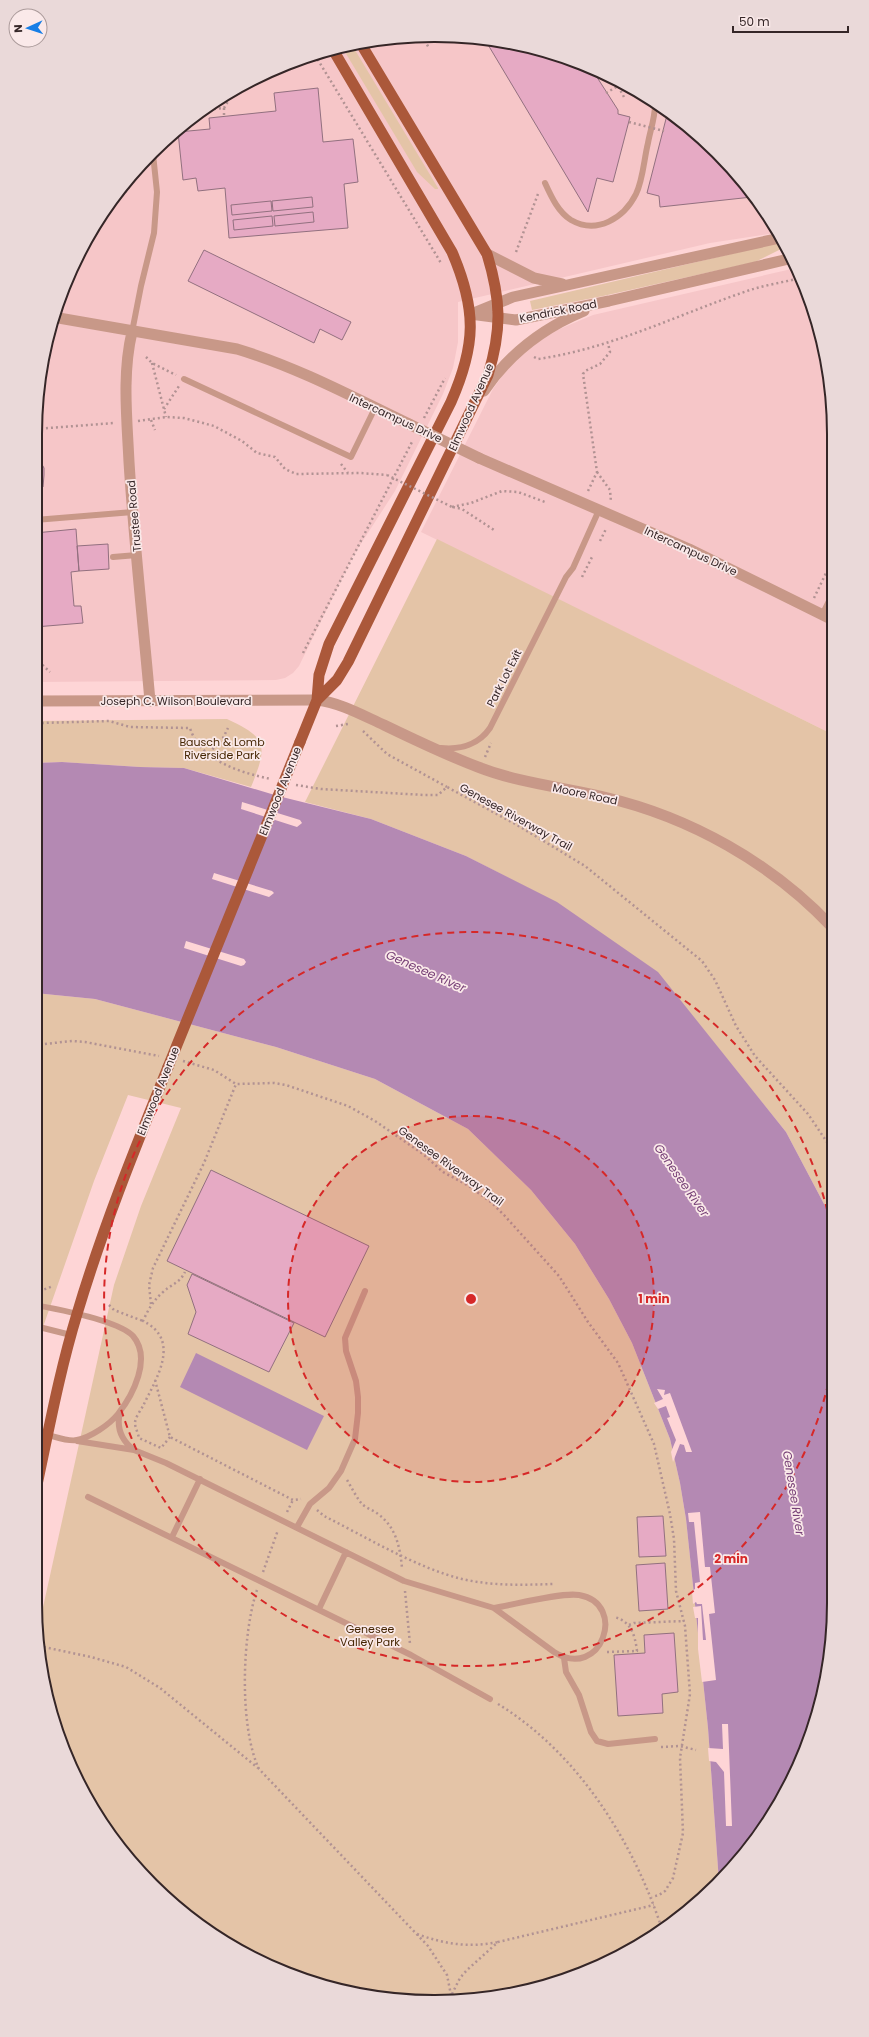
<svg xmlns="http://www.w3.org/2000/svg" width="869" height="2037" font-family="Poppins,sans-serif">
	<rect width="100%" height="100%" fill="#fed5d6"/>
	<path fill="#f6c6c8" d="M409,36L487,38L563,56L657,102L735,171L776,233L710,243L458,302V342L453,368L443,394L395,491L353,556L299,666L293,673L285,678L276,680L35,682V434L43,357L56,306L89,235L134,171L191,117L258,76L331,49Z
		M796,268L820,331L831,382L832,734L421,532L493,389L507,369L527,349L550,333L593,315Z"/>
	<path fill="#e4c4a7" d="M352,45L438,188V189H435L417,172L342,47Z
		M782,242L785,247L755,262L603,296L532,310L530,301Z
		M437,539L832,734L833,1221L786,1132L657,972L557,903L466,856L371,819L305,802Z
		M227,719C269,738 267,747 251,787L184,768L140,767L62,762L35,763V721Z
		M35,993L95,999L276,1047L375,1079L468,1129L531,1190L575,1244L609,1299L632,1343L670,1439L680,1483L686,1519L708,1728L719,1882L698,1903L634,1948L587,1972L512,1994L434,2002L357,1994L306,1981L235,1949L171,1903L134,1866L88,1802L56,1731L43,1680L38,1630L114,1285L141,1206L181,1108L128,1095L94,1181L35,1350Z"/>
	<path fill="#b489b3" fill-rule="evenodd" d="M62,762L140,767L184,768L278,796L371,819L466,856L557,902L658,972L786,1132L833,1221L834,1603L826,1680L813,1731L781,1802L735,1866L719,1882L708,1728L686,1519L680,1483L670,1439L632,1343L609,1299L575,1244L531,1190L468,1129L375,1079L276,1047L95,999L35,993V763ZM242,802L300,820L302,823L297,827L241,809ZM214,873L272,891L274,893L269,897L212,879ZM186,941L244,959L246,962L244,965L241,966L184,948Z
		M196,1353L324,1416L307,1450L180,1387Z"/>
	<path fill="#fed5d6" d="M657,1389L665,1390L664,1395L670,1393L692,1452H686L684,1445L680,1444L673,1462L671,1452L676,1440L667,1418L670,1417L666,1406L658,1409L654,1403L663,1399Z
		M700,1512L705,1567H710L715,1613L709,1614L716,1680L702,1682L698,1649V1618H695L693,1607L701,1606L703,1640H706L702,1604H697L696,1602L693,1604L692,1591L695,1589V1583L700,1582L694,1522H689L688,1513Z
		M722,1724H728L732,1826H726L724,1772L716,1762L709,1761L708,1748L723,1749Z"/>
	<path fill="#e6aac4" stroke="#92707f" d="M484,38L563,56L593,71L618,110V114L630,117L613,182L597,178L588,212Z
		M318,88L323,142L353,139L358,182L344,184L348,228L229,238L225,188L198,191L196,178L183,180L178,132L210,129L209,118L276,111L274,93Z
		M667,115H671L735,171L752,197L660,207L659,196L647,193Z
		M312,197L313,207L273,211L272,201Z
		M271,201L272,211L232,215L231,205Z
		M313,212L314,222L275,226L274,216Z
		M272,216L273,226L234,230L233,220Z
		M204,250L351,322L342,340L320,329L314,343L188,281Z
		M35,452L44,468V475L43,487L35,495Z
		M76,529L79,571L71,572L74,606H81L83,623L35,627V533Z
		M108,544L109,569L79,571L77,546Z
		M211,1170L369,1246L325,1337L167,1261Z
		M192,1274L294,1323L269,1372L188,1334L196,1312L187,1285Z
		M663,1516L666,1556L639,1557L637,1517Z
		M665,1563L668,1609L639,1611L636,1565Z
		M674,1633L678,1692L662,1694L663,1713L618,1716L614,1655L645,1653L644,1635Z"/>
	<g fill="none" stroke-linecap="round" stroke-linejoin="round">
		<path stroke="#b19293" stroke-width="2.5" stroke-dasharray="2 3" stroke-linecap="butt" d="M422,36L429,48
			M315,55L441,263
			M616,82L625,99
			M606,93L618,86
			M224,108V117
			M204,110L224,108L234,91
			M110,205C123,198 133,185 135,170
			M516,252L538,194
			M146,357L152,363L176,375
			M534,357L538,359C613,348 679,314 750,290C766,285 784,282 801,278
			M152,363L166,417
			M164,409L179,386
			M424,418L445,378
			M151,420L155,430
			M138,421L166,417L184,418L214,426L242,441L257,453L275,457L285,469L296,474L360,473L387,475
			M36,429L114,423
			M341,464L348,473
			M597,472L610,490L611,502
			M588,491L597,472L583,374L585,371L600,364L610,352L608,343
			M452,507L471,503L502,491L518,492L545,502
			M453,507L462,509L494,530
			M600,541L606,529
			M582,577L593,555
			M814,598L826,573
			M303,653L413,440
			M35,658L50,672
			M336,726L348,724
			M35,730L41,723L109,721L130,727L190,728C200,761 242,773 271,779
			M363,731L387,754L447,787
			M209,753L223,738L228,728
			M485,757L491,743
			M296,785L321,789L424,795H438L447,787L517,825L585,866L702,961L715,980L736,1026L755,1056L808,1114L833,1151
			M35,1045L72,1041L85,1042L159,1056
			M183,1061L214,1070L236,1084L274,1083L286,1085L348,1106L375,1121L423,1154L443,1172L469,1186L492,1203L504,1215L559,1276L588,1322L618,1363L654,1444L670,1514L674,1539L676,1591L685,1626L690,1694L680,1758L683,1833L673,1878L665,1891L659,1895L652,1897
			M35,1174C41,1158 42,1143 35,1126
			M35,1293L53,1286
			M151,1304L149,1285L153,1268L204,1163L236,1084
			M109,1305L114,1310L143,1321
			M155,1380L170,1437L293,1500L301,1499
			M170,1437L161,1448L139,1438C138,1433 135,1427 135,1423C135,1418 140,1411 143,1406C156,1379 182,1340 143,1321C148,1310 153,1301 162,1293C171,1284 179,1284 185,1272
			M347,1480C352,1488 356,1497 362,1504C366,1508 373,1510 378,1514C396,1527 400,1547 402,1568
			M317,1510L324,1516C366,1537 417,1568 462,1579C492,1586 523,1585 553,1584
			M287,1512L293,1500
			M263,1572L278,1530
			M257,1590C242,1634 239,1727 259,1769L428,1946L447,1975L452,2000
			M405,1591L410,1644
			M629,1625L634,1623L684,1621
			M39,1646L91,1657L126,1667L160,1688L258,1768
			M607,1652L637,1651C635,1635 631,1621 614,1617
			M498,1704C578,1753 633,1841 662,1929
			M661,1747L680,1746L696,1750
			M417,1934C444,1944 469,1948 498,1942
			M452,1994L460,1978L467,1970L498,1942L654,1905"/>
		<path stroke="#c89888" stroke-width="6" d="M545,183C551,196 558,212 571,220C597,235 624,218 636,194C643,180 644,159 648,143C650,131 656,115 655,102
			M132,332L141,286L154,233L157,192L153,154
			M184,379L351,457L375,408
			M35,520L133,512
			M113,557L137,555
			M822,615L831,597
			M441,748C461,750 479,744 490,728L566,577L573,568L599,510
			M35,1305C57,1309 118,1320 133,1336C152,1358 133,1395 118,1414C109,1425 91,1437 77,1440C69,1442 56,1437 48,1435
			M35,1326L71,1335
			M77,1441L134,1450C121,1440 116,1428 120,1412
			M134,1450L166,1463L404,1581L494,1608L554,1652C602,1682 628,1603 579,1595C561,1592 513,1605 494,1608
			M88,1497L411,1655L490,1699
			M297,1527L310,1504L329,1488L341,1471L355,1439L358,1413V1397L356,1381L346,1351L345,1338L365,1291
			M172,1537L200,1479
			M319,1609L346,1552
			M564,1658L566,1672L579,1695L591,1732L597,1741L608,1744L655,1739"/>
		<path stroke="#c89888" stroke-width="11" d="M53,317L237,349C297,367 353,397 409,424
			M132,332C122,374 127,419 129,462C134,542 143,621 150,701
			M479,458L689,549L831,619
			M317,700C341,703 362,715 384,725C415,740 446,755 478,767C519,783 562,787 604,797C690,817 772,863 832,927"/>
		<path stroke="#c89888" stroke-width="11" d="M487,254L534,278L562,284
			M470,314L516,320L609,301L793,258
			M471,314L513,297L780,238
			M484,391C509,354 543,328 584,311
			M35,701L317,700"/>
		<path stroke="#ab583a" stroke-width="11" d="M317,700L337,680L348,662L488,375C502,329 501,300 487,254L361,44
			M300,742L317,700L319,675L329,644L451,402C476,345 477,310 452,252L332,48
			M35,1494C48,1434 59,1373 77,1314C102,1230 135,1148 168,1067"/>
		<path stroke="#b19293" stroke-width="2.5" stroke-dasharray="2 3" stroke-linecap="butt" d="M629,122L664,131
			M387,475L452,507"/>
		<path stroke="#c89888" stroke-width="11" d="M409,424L479,458"/>
		<path stroke="#ab583a" stroke-width="11" d="M168,1067L300,742"/>
	</g>
	<circle cx="471" cy="1299" r="183" fill="#d62828" fill-opacity=".12"/>
	<g fill="none" stroke="#d62828" stroke-width="2" stroke-dasharray="7 5">
		<circle cx="471" cy="1299" r="183"/>
		<path d="M833 1360A367 367 0 1 1 833 1238"/>
	</g>
	<g text-anchor="middle" dominant-baseline="central" stroke-width="3.5" stroke-linejoin="round" paint-order="stroke">
		<g font-size="11" fill="#352627" stroke="#fae9e9">
			<text transform="translate(558 311) rotate(-11)">Kendrick Road</text>
			<text transform="translate(471 407) rotate(-66)">Elmwood Avenue</text>
			<text transform="translate(396 418) rotate(25)">Intercampus Drive</text>
			<text transform="translate(134 516) rotate(-95)">Trustee Road</text>
			<text transform="translate(691 551) rotate(25)">Intercampus Drive</text>
			<text transform="translate(504 678) rotate(-63)">Park Lot Exit</text>
			<text x="176" y="701">Joseph C. Wilson Boulevard</text>
			<text transform="translate(280 791) rotate(-68)">Elmwood Avenue</text>
			<text transform="translate(585 794) rotate(12)">Moore Road</text>
			<text transform="translate(516 817) rotate(29)">Genesee Riverway Trail</text>
			<text transform="translate(158 1091) rotate(-68)">Elmwood Avenue</text>
			<text transform="translate(451 1166) rotate(36)">Genesee Riverway Trail</text>
		</g>
		<g font-size="11" fill="#452603" stroke="#fae9e9">
			<text x="222" y="742">Bausch &amp; Lomb<tspan x="222" dy="13">Riverside Park</tspan></text>
			<text x="370" y="1629">Genesee<tspan x="370" dy="13">Valley Park</tspan></text>
		</g>
		<g font-size="12" font-style="italic" fill="#774077" stroke="#fae9e9">
			<text transform="translate(426 971) rotate(24)">Genesee River</text>
			<text transform="translate(682 1180) rotate(55)">Genesee River</text>
			<text transform="translate(794 1493) rotate(81)">Genesee River</text>
		</g>
	</g>
	<path d="M0 0H869V2037H0ZM434 42H435A392 392 0 0 1 827 434V1603A392 392 0 0 1 435 1995H434A392 392 0 0 1 42 1603V434A392 392 0 0 1 434 42Z" fill="#ead9d9" fill-rule="evenodd"/>
	<path fill="none" stroke="#352627" stroke-width="2" d="M434 42H435A392 392 0 0 1 827 434V1603A392 392 0 0 1 435 1995H434A392 392 0 0 1 42 1603V434A392 392 0 0 1 434 42Z"/>
	<circle cx="471" cy="1299" r="6" fill="#d62828" stroke="#fae9e9" stroke-width="2"/>
	<g font-size="12" text-anchor="middle" font-weight="bold" fill="#d62828" stroke="#fae9e9" stroke-width="3.5" stroke-linejoin="round" paint-order="stroke">
		<text x="654" y="1303">1 min</text>
		<text x="731" y="1563">2 min</text>
	</g>
	<g transform="translate(28 28) rotate(267)"><circle r="19" fill="#fae9e9" stroke="#ab9b9b"/>
	<path d="M0-3L7 15L0 10L-7 15Z" fill="#177ee6"/>
	<text y="-6" font-size="11" font-weight="bold" text-anchor="middle" fill="#352627">N</text>
	</g>
	<path d="M733 26v6h115v-6" fill="none" stroke="#352627" stroke-width="2"/>
	<text x="739" y="26" font-size="12" fill="#352627" stroke="#fae9e9" stroke-width="3" paint-order="stroke">50 m</text>
</svg>
